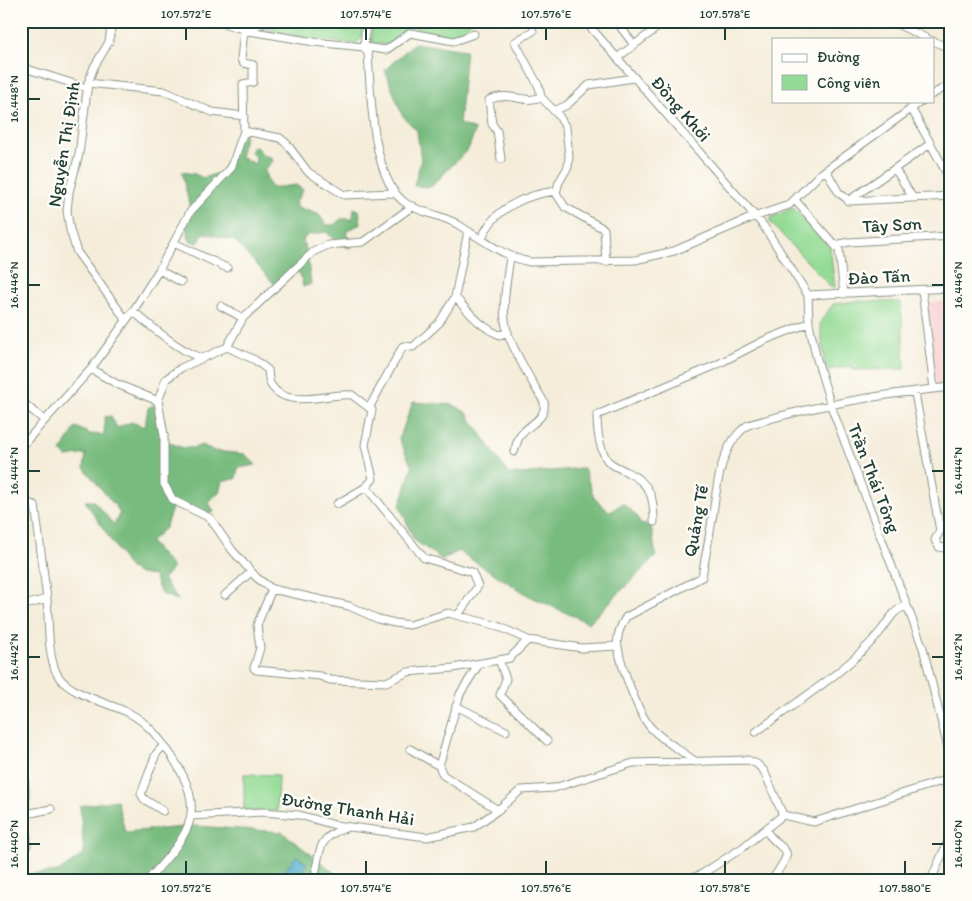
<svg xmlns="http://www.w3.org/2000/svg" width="972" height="901" font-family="Itim,sans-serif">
	<rect width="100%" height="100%" fill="#fdfcf7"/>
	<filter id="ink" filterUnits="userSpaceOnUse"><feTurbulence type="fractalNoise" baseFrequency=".02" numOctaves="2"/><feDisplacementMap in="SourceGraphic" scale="10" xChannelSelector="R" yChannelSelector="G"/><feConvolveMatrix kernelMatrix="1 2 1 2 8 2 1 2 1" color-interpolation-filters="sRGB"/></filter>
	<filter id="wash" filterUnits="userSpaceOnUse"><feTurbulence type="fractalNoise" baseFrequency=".0096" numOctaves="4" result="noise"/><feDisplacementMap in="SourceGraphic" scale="20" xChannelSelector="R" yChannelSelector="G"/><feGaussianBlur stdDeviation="1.12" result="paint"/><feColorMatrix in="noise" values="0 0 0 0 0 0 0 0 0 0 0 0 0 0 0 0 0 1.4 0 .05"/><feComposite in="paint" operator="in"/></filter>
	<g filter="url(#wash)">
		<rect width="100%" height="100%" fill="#f5edda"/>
		<path fill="#f7cfd1" d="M951,301V384L936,386L926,303Z"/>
		<path fill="#94db95" stroke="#5a8c64" d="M290,21H362V38L356,44L312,39L266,29Z
			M371,21H472L458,36L412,28L387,45L372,43Z
			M793,208L830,247L835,287L832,288L770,222L772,217Z
			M857,301L901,302L905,369L852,370V366L828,370L825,366L820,323L833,304Z
			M244,774L278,775L277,811H244Z"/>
		<path fill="#77bb7e" stroke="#4b7c59" d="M414,43L466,50L459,124L475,130L469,148L431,187L414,186L421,160L417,131L402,115L385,70Z
			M241,128L245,136L240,157L255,164L256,158L250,151L255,146L265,156L271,157L273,161L264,171L271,188L296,185L303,190L295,204L298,208L318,214L327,225H334L341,219H353L354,208L359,210L361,224L348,230L346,235L353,240L351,248L341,245L326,232L308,235L302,241L306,249L311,284L303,287L300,274L295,270L278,288L234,240L204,233L198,243L190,241L185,227L196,209L190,208L182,172L195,174L203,178L221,172L232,153Z
			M413,402L454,405L467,413L509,475L584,468L594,498L610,512L623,503L637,516L640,524L651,526L656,556L589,623L531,597L458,551L443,560L414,540L400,506L412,467L399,439Z
			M154,405L161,437C175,446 186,452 202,445L214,451L245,454L256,465L238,468L236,479L222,481L219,493L208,501L214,512L204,515L174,503L165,528L150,542L173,568L163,579L178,600L161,594L154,576L140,574L130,569L85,501H94L114,525L120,512L84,468L86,454L67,457L61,452L76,427L90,434L104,435L105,417L111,416L117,428L131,422L145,427L148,408Z
			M117,800L125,832L196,826L282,832L344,880H295L306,863L296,856L278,880H21V875L58,872L84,854L80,806Z"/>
		<path fill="#54afd2" stroke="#3a7683" d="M296,856L307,863L295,880H278Z"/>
	</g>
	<g filter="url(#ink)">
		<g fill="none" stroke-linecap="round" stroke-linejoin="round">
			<defs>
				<path id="minor" d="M112,21L109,42L94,67L88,83L79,154L69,192L67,211L70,230L77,252L126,320
					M220,21C242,32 247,29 270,21
					M366,21L364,47L386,50L410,33L454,41L474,34
					M585,21L763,225L808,295L809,323L816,356L831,406L923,648L951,760
					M616,21L634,45
					M891,21L928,39
					M244,30L314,42L364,47L368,54C371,93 371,182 407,204C422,213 441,215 457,224C480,238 504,257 530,262L635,260L674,251L751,218L789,205L819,175L922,101
					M533,31L515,42L539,87L541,97L559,116L566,128L569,156L568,167L559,182L556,193L565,207L604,229L606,262
					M933,41L951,49
					M617,58L666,21
					M21,67L87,88
					M88,83L164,91L212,112L244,116
					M933,94L951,84
					M911,108L951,181
					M554,111L567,105L589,85L633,78
					M244,131L280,138L287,144L308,172L344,195L394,193
					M501,159L497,131L492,124L489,100C511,90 523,105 541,97
					M895,169L913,198
					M826,170L839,193L850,201L951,196
					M795,200L839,250L844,294
					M848,201L930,144
					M482,239C492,209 527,194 556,191
					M174,243L227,268
					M836,245L849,242L951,236
					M510,257C507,281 500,310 508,334C517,358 531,380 544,402C547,420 529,423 520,436C517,440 516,447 514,452
					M159,270L190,212L231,168L244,131L243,84L253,82V65L243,63L241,59L245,21
					M922,290L934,389
					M808,295L951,288
					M455,297C469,312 481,328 500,335L508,332
					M221,306L243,318
					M133,311C149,325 183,354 203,358
					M227,347L181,368L166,379L158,401L164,435V484L173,500L210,518L232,550L257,578L272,589L349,606L378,619L395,623L410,625L448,613L498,626L528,640L582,648L618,646
					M91,369L117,384L158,401
					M915,393L940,531L935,540L939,547L950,549
					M21,401L44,420
					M369,408L403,346L413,347L439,323L455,297L468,231
					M21,447L91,369L133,311L159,270L181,282
					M366,487L424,558L472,572L478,586L458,615
					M21,501L35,505C39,536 43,568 47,599C49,620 47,661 59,677C71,695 109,703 129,713C148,723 159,738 171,755C210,814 188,834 148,880
					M337,504L366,487L373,479L365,445L372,410L352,395C330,392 287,411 271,385C268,380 269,375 268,370L255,360L227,347L243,318L313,252L328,245L363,242L413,206
					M654,522C654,497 651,484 627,472C620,468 612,466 607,460C599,447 597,429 597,415L714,366L765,340L809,323
					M272,589L257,625L260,648L254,668L256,670L320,676L330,680L386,682L408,672L453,668L510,658L528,640
					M225,595L251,572
					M21,606L47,599
					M499,660L506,679L500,695L547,741
					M479,664L460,694L439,766L443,775L498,810
					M456,706L506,731
					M756,732C796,702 849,670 880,632C889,621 892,610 907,606
					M410,749L439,766
					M696,762C682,751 665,742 652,729C639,716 621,666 618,647C616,637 621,625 626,617L702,577C705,558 709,539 712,520C717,488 719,445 748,425C815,405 882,394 951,387
					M21,767L24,769L27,845L21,857
					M163,811L144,799L141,794L156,754L164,745
					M26,814L51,809
					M783,815L814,822L951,778
					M191,816L263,812L299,815L335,825L427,837L474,827L498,810L521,790L554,788L633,763L748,760L757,764L764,771L783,815
					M765,830C786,858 797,843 772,880
					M314,880C320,855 315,837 346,828
					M672,880L695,877L702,874L742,848L783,815
					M931,880L951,834"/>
			</defs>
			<use href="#minor" stroke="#8a9587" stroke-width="9"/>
			<use href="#minor" stroke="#fff" stroke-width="7"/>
		</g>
	</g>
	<path fill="none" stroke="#1f3d34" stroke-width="2" d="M186,28V40M366,28V40M546,28V40M725,28V40M28,99H40M28,285H40M932,285H944M28,471H40M932,471H944M28,657H40M932,657H944M28,844H40M932,844H944M186,861V874M366,861V874M546,861V874M725,861V874M905,861V874"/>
	<g text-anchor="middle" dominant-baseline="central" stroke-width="5" stroke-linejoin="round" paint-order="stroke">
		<g font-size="18" fill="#1f3d34" stroke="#fdfcf7">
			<text transform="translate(681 109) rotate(49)">Đồng Khởi</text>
			<text transform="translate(64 144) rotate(-81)">Nguyễn Thị Định</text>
			<text transform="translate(892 225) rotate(-3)">Tây Sơn</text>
			<text transform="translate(879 277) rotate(-3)">Đào Tấn</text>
			<text transform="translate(874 478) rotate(69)">Trần Thái Tông</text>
			<text transform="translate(696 521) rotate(-80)">Quảng Tế</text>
			<text transform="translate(348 809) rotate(9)">Đường Thanh Hải</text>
		</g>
	</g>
	<rect width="972" height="901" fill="none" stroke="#fdfcf7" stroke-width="55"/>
	<rect x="772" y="38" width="162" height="65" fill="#fdfcf7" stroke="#a4b0a9"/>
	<rect x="782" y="54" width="25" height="8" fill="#ffffff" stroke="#a4b0a9"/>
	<text x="817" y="62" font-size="15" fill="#1f3d34">Đường</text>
	<rect x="782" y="75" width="25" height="15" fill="#94db95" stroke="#a4b0a9"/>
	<text x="817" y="88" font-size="15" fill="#1f3d34">Công viên</text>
	<rect x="28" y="28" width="916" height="846" fill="none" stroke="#1f3d34" stroke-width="2"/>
	<g font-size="12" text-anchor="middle" fill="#1f3d34">
		<text x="186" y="18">107.572°E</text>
		<text x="366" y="18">107.574°E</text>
		<text x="546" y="18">107.576°E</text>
		<text x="725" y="18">107.578°E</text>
		<text transform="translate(14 99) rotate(-90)" y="4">16.448°N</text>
		<text transform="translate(14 285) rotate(-90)" y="4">16.446°N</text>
		<text transform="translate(958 285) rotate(-90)" y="4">16.446°N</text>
		<text transform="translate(14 471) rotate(-90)" y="4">16.444°N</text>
		<text transform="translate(958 471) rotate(-90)" y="4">16.444°N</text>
		<text transform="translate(14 657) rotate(-90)" y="4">16.442°N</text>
		<text transform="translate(958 657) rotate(-90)" y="4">16.442°N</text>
		<text transform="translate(14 844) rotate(-90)" y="4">16.440°N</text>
		<text transform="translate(958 844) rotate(-90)" y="4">16.440°N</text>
		<text x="186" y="892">107.572°E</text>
		<text x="366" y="892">107.574°E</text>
		<text x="546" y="892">107.576°E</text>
		<text x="725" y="892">107.578°E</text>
		<text x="905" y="892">107.580°E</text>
	</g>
</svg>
